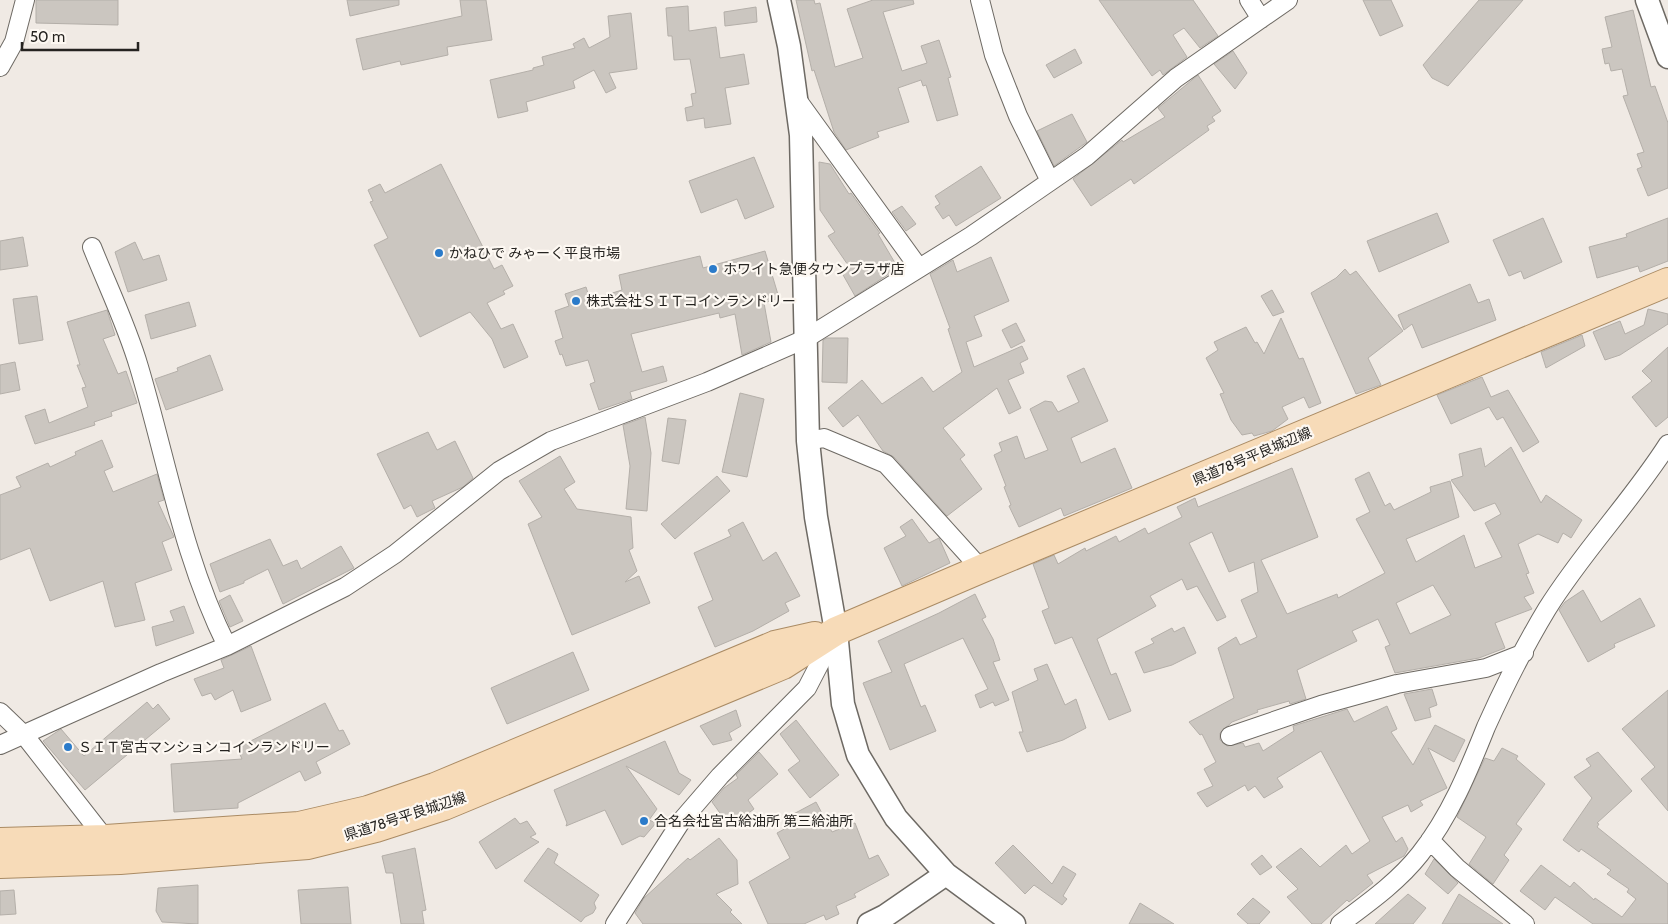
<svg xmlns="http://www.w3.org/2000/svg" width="1668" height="924" font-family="Cabin,'Noto Sans JP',sans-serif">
	<rect width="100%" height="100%" fill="#f0eae4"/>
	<path fill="#cbc6c0" stroke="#b4afa9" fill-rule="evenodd" d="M36,0H118V25L36,23Z
		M347,0H399V5L350,16Z
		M460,0H486L492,40L447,47L448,55L401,65L400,61L363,70L356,39L462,16Z
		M796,0H814L815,4L820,3L835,67L863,58L847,9L873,0H913L914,4L883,12L902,71L927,63L921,46L939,40L951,77L948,78L958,115L937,121L926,85L923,86L921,80L898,88L909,122L877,132L879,137L846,150L834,132L814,70L812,71Z
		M1099,0H1193L1218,36L1200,48L1184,28L1173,35L1187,57L1163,75L1160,70L1152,76Z
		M1363,0H1391L1403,26L1380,36Z
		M1479,0H1523L1448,86L1432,78L1423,65Z
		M688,6L689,31L716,27L720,58L744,54L749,84L725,88L731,124L705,128L704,118L687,121L685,108L693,106L691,94L696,93L690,59L674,60L672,36H668L666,8Z
		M756,7L757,22L725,26L724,12Z
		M1633,10L1651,87L1655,86L1668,123V188L1648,196L1637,169L1642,167L1637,154L1644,152L1623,96L1628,95L1622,69L1611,71L1609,63L1605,64L1602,49L1612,47L1605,17Z
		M631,13L637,69L609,73L616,88L606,93L594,70L573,81L575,88L526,102L528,111L498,118L490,80L533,70V68L544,65L542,57L575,48L573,44L584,38L589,48L610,37L608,16Z
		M1075,49L1082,63L1054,78L1046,65Z
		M1233,51L1247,73L1235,89L1214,64Z
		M1198,75L1221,111L1212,117L1215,121L1207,126L1209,130L1134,184L1131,179L1091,206L1073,179L1122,140L1123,142L1165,117L1158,108Z
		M1072,114L1087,142L1054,166L1037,131Z
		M754,157L774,207L745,219L737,199L701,213L689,181Z
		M819,162L830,164L849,194L851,193L880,233L878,234L898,268L855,296L842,273L850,268L828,236L835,232L820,210Z
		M441,164L494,269L502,265L513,286L503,291L505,294L487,303L501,329L513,324L528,357L504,368L492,339L470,312L420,337L374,245L388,238L370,202L373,201L368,190L380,184L385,193Z
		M981,166L1001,198L956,226L949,215L943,219L935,207L940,204L935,196Z
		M902,206L916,224L906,231L892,212Z
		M1437,213L1449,242L1379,272L1367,241Z
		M1543,218L1562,262L1524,279L1521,271L1509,276L1493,240Z
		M1668,218V261L1640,272L1638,266L1597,278L1589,247L1627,237L1626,234Z
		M23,237L28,266L0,270V241Z
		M135,242L143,260L159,255L167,280L128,292L115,252Z
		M765,251L779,298L764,303L771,342L742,355L735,314L720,318L719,313L631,334L642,372L663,366L667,381L630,392L632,399L599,410L590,384L595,382L588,360L566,366L562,354L560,355L555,341L563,338L555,311L569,306L565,294L586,287L590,300L622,290L619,275L700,256L703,268Z
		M991,257L1009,301L974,316L982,336L966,342L974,367L1022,346L1028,359L1020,363L1024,373L1008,380L1021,408L1009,414L997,388L943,428L965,455L960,459L982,489L947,516L894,457L883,451L858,415L843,427L828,408L862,380L882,404L922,377L933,392L962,372L948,329L950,328L930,274L953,260L957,272Z
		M1345,269L1350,275L1356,271L1403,331L1368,358L1381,385L1356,394L1311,293L1336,278Z
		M1470,284L1478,303L1489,299L1496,320L1422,348L1412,324L1404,330L1398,315Z
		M1272,290L1284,312L1273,316L1261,296Z
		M37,296L43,340L19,344L13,299Z
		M189,302L196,326L151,339L145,315Z
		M1648,309L1668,314V324L1620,355L1605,360L1593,332L1620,321L1625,334L1644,325Z
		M107,310L115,335L103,339L118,374L126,371L137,403L111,412L112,416L94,422L95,425L35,444L25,416L45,409L49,423L88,407L82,388L86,387L77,365H80L67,322Z
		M1281,318L1299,359L1303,358L1321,403L1309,408L1304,397L1282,407L1288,419L1272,431L1254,436L1252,433L1242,435L1231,420L1220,394L1224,393L1206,358L1218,350L1214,342L1246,327L1255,343L1257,342L1264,354Z
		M1016,323L1025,341L1011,348L1002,330Z
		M1582,335L1585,346L1546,368L1541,352Z
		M827,338H848L847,383L822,382L823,340Z
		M1668,347V417L1656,427L1632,397L1652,381L1642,371Z
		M210,355L223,390L166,410L155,379L178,371L177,368Z
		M15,362L20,390L0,394V365Z
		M1084,368L1108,421L1071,438L1081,463L1115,448L1132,488L1064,516L1061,508L1019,527L1009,506L1011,505L1004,487L1006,486L994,455L1002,451L999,443L1017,436L1025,459L1048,450L1030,409L1045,401L1052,402L1058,412L1079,402L1067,376Z
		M1482,377L1491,397L1508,390L1539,442L1523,452L1503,417L1497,420L1489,407L1451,424L1437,395Z
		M740,393L764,399L747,477L722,472Z
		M645,417L651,453L647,511L626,509L630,466L623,425Z
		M668,418L686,420L679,464L662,461Z
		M428,432L437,450L455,441L473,478L463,487L432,501L435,508L417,517L411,505L404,509L377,454Z
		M102,440L113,467L104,471L113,492L157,474L164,500L158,502L174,537L162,542L172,570L135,583L145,620L115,627L103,581L50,601L30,548L0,560V495L21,487L16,477L48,463L50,467L76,455L75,452Z
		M1511,447L1541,503L1546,495L1582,520L1571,538L1563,533L1558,543L1538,534L1518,544L1529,573L1526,574L1534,593L1524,597L1532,609L1495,623L1505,648L1479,658L1395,673L1385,647L1390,645L1378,619L1352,631L1357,641L1297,670L1306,699L1290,704L1289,701L1257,710L1258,712L1232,722L1220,733V740L1227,746L1243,743L1245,747L1259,743L1263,751L1294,731L1293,726L1347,709L1354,722L1387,706L1397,729L1391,732L1413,765L1435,725L1465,740L1454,762L1428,748L1447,788L1420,801L1423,805L1411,812L1408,805L1382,817L1396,842L1402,837L1408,849L1404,856L1367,875L1373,883L1349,902L1347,900L1321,924H1312L1287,897L1298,889L1276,867L1301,848L1320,867L1346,845L1352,854L1370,841L1321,751L1277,778L1283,787L1264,798L1255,786L1248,791L1245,785L1207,807L1197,793L1213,786L1204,769L1216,762L1202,734L1200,735L1189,722L1234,698L1218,648L1236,637L1240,645L1257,637L1241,600L1258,592L1254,562L1229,572L1212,532L1189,543L1226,617L1217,621L1197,586L1187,590L1182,579L1150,596L1156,606L1097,639L1111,675L1116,673L1131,711L1109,720L1072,637L1055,644L1042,611L1049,608L1033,564L1054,555L1058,564L1085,548L1086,551L1116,536L1119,542L1145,528L1148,534L1182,517L1177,507L1195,498L1198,507L1292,468L1318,537L1261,560L1287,614L1337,594L1338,598L1385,573L1356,519L1370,512L1355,479L1369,472L1385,506L1390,503L1394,510L1431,492L1430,487L1450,481L1459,517L1406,539L1416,562L1464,535L1475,568L1502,557L1485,523L1501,514L1495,503L1474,511L1451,480L1463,476L1459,454L1481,448L1485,467ZM1433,585L1451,615L1410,634L1396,603Z
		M560,456L575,482L564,489L577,509L631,517L633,548L629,550L637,571L625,582L639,576L650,603L572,635L528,524L542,517L519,481Z
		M717,476L730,491L675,539L661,524Z
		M912,519L929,543L939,538L950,563L902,586L884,548L906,536L900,527Z
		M743,522L763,561L776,552L800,596L785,603L789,611L753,631L715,647L698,607L713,600L694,553L731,536L728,530Z
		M270,539L283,566L297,560L301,569L341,546L354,568L283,604L268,569L244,581V583L220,592L210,564Z
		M1583,590L1601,622L1640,598L1655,626L1614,644L1615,647L1588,662L1559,610L1565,602Z
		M975,594L986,617L982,619L993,639L1000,660L993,662L1009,700L995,706L993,702L980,708L975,695L988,689L963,638L904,664L921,707L925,705L936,731L890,750L863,683L892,672L878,641L939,613Z
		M230,595L243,621L230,627L219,601Z
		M184,606L194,633L156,646L152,627L174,621L170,611Z
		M1184,627L1196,653L1172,665L1144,673L1135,652L1154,643L1151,639L1172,628L1174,632Z
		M251,646L271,700L241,712L233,690L215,700L211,693L202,696L194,679L224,668L221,660Z
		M573,652L589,690L507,724L491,688Z
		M1047,664L1065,705L1076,699L1086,728L1063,740L1027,752L1019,732H1023L1012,692L1038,680L1034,669Z
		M1432,689L1437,705L1429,708L1431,717L1415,721L1404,694Z
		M1668,690V811L1641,779L1655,767L1622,729Z
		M147,702L153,709L158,704L170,719L85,790L43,741L61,729L84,756Z
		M325,703L339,731L343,730L350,744L316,762L321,773L305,781L300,771L238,803V808L174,812L171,764L242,759L237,748Z
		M736,710L741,726L729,733L732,740L713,745L700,726Z
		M796,720L839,775L810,798L788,770L800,761L780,734Z
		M665,741L679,773L691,780L679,795L626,766L657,809L649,820L656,823L644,837L640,836L622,845L605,810L566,826L567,823L554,790Z
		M1502,748L1518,756L1516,759L1545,784L1516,824L1522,829L1504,855L1509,860L1493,884L1469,864L1486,837L1457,817L1485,758L1494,761Z
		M759,752L778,774L748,800L754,809L730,827L712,802L724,788L738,778L736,775Z
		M1598,752L1632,791L1597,823L1599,824L1597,827L1668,884V924H1593L1555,897L1545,910L1520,891L1541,865L1570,887L1574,882L1594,900L1595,898L1622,917L1636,899L1627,892L1629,889L1607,874L1611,870L1581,849L1579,852L1563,840L1592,798L1574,777L1591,766L1586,759Z
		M816,802L832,832L855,823L869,859L878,855L889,875L854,894L856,897L836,906L839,914L826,920L824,915L804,924H768L749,882L790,858L777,833L790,826L786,818Z
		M515,818L520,824L527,821L536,834L530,837L539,842L496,869L479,842Z
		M719,838L737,860L738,884L716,894L732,910L730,912L742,924H643L635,913L644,898L688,858L690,860Z
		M1013,845L1052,884L1063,866L1076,874L1063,896L1067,899L1062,905L1034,885L1025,894L995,863Z
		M415,848L426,910L422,911L424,924H401L393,873H386L382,856Z
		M548,848L558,854L554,863L599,895L594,903L596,908L593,913L585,917L581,922L524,881Z
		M1262,855L1272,867L1260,875L1251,864Z
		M1434,859L1458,883L1448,894L1425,874Z
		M198,885V924L162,922L156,911L158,888Z
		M348,887L351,924H301L298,890Z
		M14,890L16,914L0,915V891Z
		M1408,894L1426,908L1413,924H1375Z
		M1459,894L1503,924H1442Z
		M1253,898L1270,912L1259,924H1248L1237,914Z
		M1140,903L1174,924H1129Z"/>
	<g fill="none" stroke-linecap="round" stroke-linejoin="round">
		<defs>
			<path id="minor" d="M980,0L994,55L1018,116L1050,181
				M1249,0L1261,19
				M0,67L14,42L25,0
				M796,98L919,268
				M92,247C108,287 127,326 139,367C167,461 183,558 227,646
				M808,441L824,438L886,464L981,569
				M0,712L25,736L110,845
				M1230,736L1321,705L1397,684L1486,668L1524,653
				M0,745L161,673L227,646L345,587L395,554L499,471L551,441L707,382L805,339L971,236L1087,156L1176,78L1288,0
				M1430,840L1457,868L1525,924
				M615,924L682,820L720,776L807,688L835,634
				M1340,924C1368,903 1398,882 1420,854C1450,816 1468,772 1486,727C1504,687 1524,647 1547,609C1583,551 1631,502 1668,444"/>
			<path id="tertiary" d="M779,0L789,46L801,135L808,441L816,517L836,631L843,704L858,755L896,818L946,874L1014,924
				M1647,0L1668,57
				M869,924L885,916L946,874"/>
			<path id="primary" d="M0,842L106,839L299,826L368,810L435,787L775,645L815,636
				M0,864L120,860L308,845L376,828L444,806L783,665L836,631L981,569L1668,282"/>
		</defs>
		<use href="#minor" stroke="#6e6a64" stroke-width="20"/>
		<use href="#tertiary" stroke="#6e6a64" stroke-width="25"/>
		<use href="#primary" stroke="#aa8b64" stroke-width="30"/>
		<use href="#minor" stroke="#fff" stroke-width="18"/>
		<use href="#tertiary" stroke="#fff" stroke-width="22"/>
		<use href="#primary" stroke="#f7dbb8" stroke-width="28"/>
	</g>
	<g fill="#2b7bca" stroke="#fdf8f2" stroke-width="2">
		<circle cx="439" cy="253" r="5"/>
		<circle cx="713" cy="269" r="5"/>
		<circle cx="576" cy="301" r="5"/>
		<circle cx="68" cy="747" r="5"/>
		<circle cx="644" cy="821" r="5"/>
	</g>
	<g text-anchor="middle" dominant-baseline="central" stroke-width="4.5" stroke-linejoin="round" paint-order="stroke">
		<g font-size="14" fill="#252320" stroke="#fdf8f2" text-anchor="start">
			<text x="449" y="253">かねひで みゃーく平良市場</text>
			<text x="723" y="269">ホワイト急便タウンプラザ店</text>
			<text x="586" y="301">株式会社ＳＩＴコインランドリー</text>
			<text x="78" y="747">ＳＩＴ宮古マンションコインランドリー</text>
			<text x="654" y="821">合名会社宮古給油所 第三給油所</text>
		</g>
		<g font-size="14" fill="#252320" stroke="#fdf8f2">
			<text transform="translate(1252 456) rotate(-23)">県道78号平良城辺線</text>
			<text transform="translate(405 816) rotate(-18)">県道78号平良城辺線</text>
		</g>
	</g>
	<path d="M22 42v8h116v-8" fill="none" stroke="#252320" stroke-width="2.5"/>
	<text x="30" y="42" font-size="15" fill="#252320" stroke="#fdf8f2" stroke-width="4" paint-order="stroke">50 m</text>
</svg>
